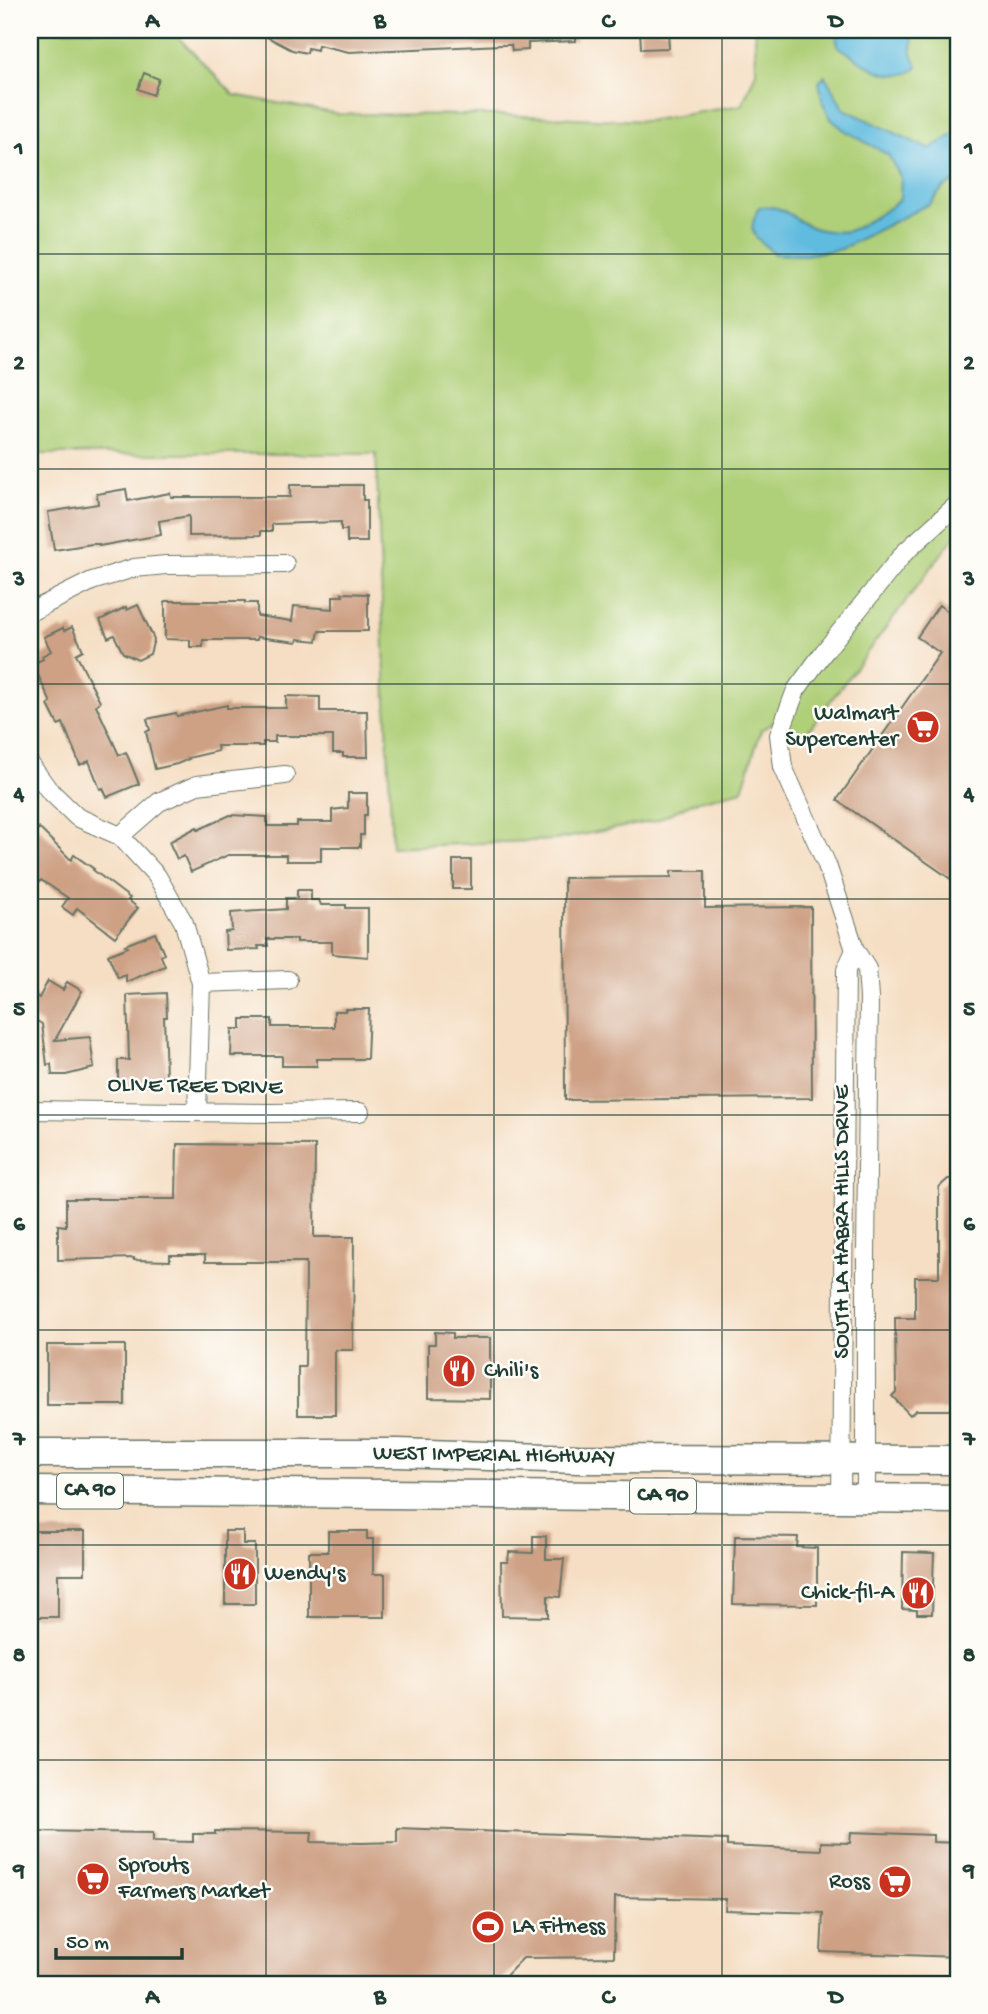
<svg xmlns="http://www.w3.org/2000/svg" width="988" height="2014" font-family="'Gochi Hand',sans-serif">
	<rect width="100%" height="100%" fill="#fdfcf7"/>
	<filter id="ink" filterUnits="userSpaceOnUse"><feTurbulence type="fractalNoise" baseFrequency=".0143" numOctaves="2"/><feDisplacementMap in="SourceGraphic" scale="14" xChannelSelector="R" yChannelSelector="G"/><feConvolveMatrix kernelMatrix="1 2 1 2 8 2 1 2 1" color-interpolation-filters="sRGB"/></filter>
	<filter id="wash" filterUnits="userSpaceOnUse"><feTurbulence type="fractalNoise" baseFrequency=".00686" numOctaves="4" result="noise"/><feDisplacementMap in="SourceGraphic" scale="28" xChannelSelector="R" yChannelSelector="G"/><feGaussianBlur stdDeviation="1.57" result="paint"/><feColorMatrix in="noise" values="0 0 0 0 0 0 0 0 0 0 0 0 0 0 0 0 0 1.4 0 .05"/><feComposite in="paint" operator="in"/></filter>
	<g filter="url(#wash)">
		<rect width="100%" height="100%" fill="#f5dec3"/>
		<path fill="#afcf78" stroke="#678656" stroke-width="2" d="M30,30H171L234,95L339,114L502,115L647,121L742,105L756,72L755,30H958V532L804,736L776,721L761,730L742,790L692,803L655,821L554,840L392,847L376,454H30Z"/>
		<path fill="#61bcdf" stroke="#407c8a" stroke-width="2" d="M835,30H913L912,53L918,68C889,87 863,62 838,46Z
			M825,76L844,109L929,149L958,132V180L944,187L929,204L841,249L805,255L774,254C755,235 745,235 759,207C787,204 791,220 814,228C822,231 840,233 848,231C860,227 891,208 900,199L901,178L888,155L844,130L831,119L823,103L819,82Z"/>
		<g id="blocks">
			<path fill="#cea185" d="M254,30H576V41L528,43V50L512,51L511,45H502L349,52L318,45L317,50L308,48L307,53L292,50Z
				M640,30H668L669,48L641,49Z
				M144,73L159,79L153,95L138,89Z
				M290,485H363V500H367V542H347V530H341V522L272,524V531H261V535L189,536V516L159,521L161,535L99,546V544H92L54,550L48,512L98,504L97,494L126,489L128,501L170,493L171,497H290Z
				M342,593L368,594V631H319L317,641L298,639L297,642L257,637V640H203V647H190V640L165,639V601H245V603H257V616L292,621L294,606L333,609V596H343Z
				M138,605L154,639L150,654L138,660L123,653L114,635L108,638L100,620L126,607L127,610Z
				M939,605L958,619V884L837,800L940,653L917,637Z
				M72,627L83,650L76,654L100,702L96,705L119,755L126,752L139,784L107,797L103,788L100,789L89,761L80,765L63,723L58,725L48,705L51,703L33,664L43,659L42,656L51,651L44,637L63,628L64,631Z
				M286,696L320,697V711H367L368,757H343V753H333V736H275V742H263V746H217L218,751L188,758L189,759L177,764L155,769L146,732L150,730L147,719L176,713L177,716L227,705V708H286Z
				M348,793H367V815H364V835H360V847H321V861H286V855H228L191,872L184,856L177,859L169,842L197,827L198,830L230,815L267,817V826H297V822H332V810L348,808Z
				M39,828L71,860L74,855L94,869L93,870L130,898L128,900L138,908L115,937L77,908L73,915L62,907L68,898L41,880L36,885L30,879V837Z
				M453,860H471V889H453Z
				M671,871H705V908L811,907L812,1098L565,1100L564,878L671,877Z
				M297,890H311V900H319L321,905H346V908H368V957L332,954V942H297V939H267L268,946H258L259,949L226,950L225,932L232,931L231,913L286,909V898H297Z
				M155,933L164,954L161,956L165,966L126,982V975L118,978L108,955L128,947L125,945Z
				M48,981L63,990L67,982L82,991L55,1040L90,1037L94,1068L66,1075H52L51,1064L47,1065L42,1024L30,1017V993L39,998Z
				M166,993L167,1017H164L166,1077H157V1086H118V1060H129L127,995Z
				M345,1009H369L367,1059H317V1066H282V1056H231L232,1029H241V1019H272V1027H334V1011H345Z
				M177,1144L315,1145L314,1237H354L353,1350H335V1415H298V1367H305L306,1262H205V1255H170V1261L134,1260V1258L58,1260V1225L66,1226V1199H176Z
				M948,1179H958V1410H916L910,1415L892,1396L896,1392L895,1318H915V1277H939V1187Z
				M435,1332L453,1333V1338H490V1399L428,1398V1344H435Z
				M47,1345H125V1405H47Z
				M30,1531H85V1574H58V1617H30Z
				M225,1531H243V1544H255V1604H225Z
				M328,1531H367V1539H373V1574H385V1617H309V1552H328Z
				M533,1536H546V1559H564L560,1597L548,1596V1617L502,1616L501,1562H508L509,1552L533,1553Z
				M735,1536L798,1537L797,1547L817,1548V1605L733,1604Z
				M903,1552L934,1553L932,1614H917V1610L902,1609Z
				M397,1828L727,1840V1846L821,1850V1842L850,1843L851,1832L933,1835V1842L958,1843V1957L821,1952L823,1913L725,1910L726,1899L615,1897L614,1957L523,1958L498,1984H30V1841H32V1831L153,1833V1841L193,1842V1834H215V1831L312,1832L311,1842L362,1843L397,1842Z"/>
		</g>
	</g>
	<g filter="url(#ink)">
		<use href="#blocks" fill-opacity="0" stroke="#6a7566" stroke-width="2"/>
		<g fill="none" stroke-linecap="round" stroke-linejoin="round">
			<defs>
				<path id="minor" d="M30,612L92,581L134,568L166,565L285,564
					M30,764L48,789L77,817L120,836L157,876L184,923L201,983L197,1112
					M120,836L159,802L197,785L285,775
					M201,983L288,980
					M30,1110L271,1113L360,1112
					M841,1497L846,970L855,950
					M866,1498V1254L869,998L867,969L855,950L827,865L783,767L779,735L796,690L824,652L904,553L958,504"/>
				<path id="primary" d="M30,1453H398L578,1459L958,1460
					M30,1491L958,1499"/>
			</defs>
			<use href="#minor" stroke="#6a7566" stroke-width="20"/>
			<use href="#primary" stroke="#6a7566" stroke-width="31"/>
			<use href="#minor" stroke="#fff" stroke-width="18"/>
			<use href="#primary" stroke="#fff" stroke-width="28"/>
		</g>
	</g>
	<path fill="none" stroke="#1f3d34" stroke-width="2" stroke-opacity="0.55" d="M266,30V1984M494,30V1984M722,30V1984M30,254H958M30,469H958M30,684H958M30,899H958M30,1115H958M30,1330H958M30,1545H958M30,1760H958"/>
	<defs>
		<symbol id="supermarket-disc" viewBox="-11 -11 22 22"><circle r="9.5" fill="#c8321e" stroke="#fdfcf7"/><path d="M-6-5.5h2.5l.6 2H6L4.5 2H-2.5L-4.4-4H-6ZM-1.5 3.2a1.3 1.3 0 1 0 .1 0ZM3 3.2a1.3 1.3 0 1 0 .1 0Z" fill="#fff"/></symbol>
		<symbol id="restaurant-disc" viewBox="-11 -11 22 22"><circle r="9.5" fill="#c8321e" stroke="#fdfcf7"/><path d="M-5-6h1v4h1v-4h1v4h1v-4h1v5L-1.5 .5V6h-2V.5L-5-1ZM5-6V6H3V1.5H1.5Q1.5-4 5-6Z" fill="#fff"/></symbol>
		<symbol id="stadium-disc" viewBox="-11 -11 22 22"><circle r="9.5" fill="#c8321e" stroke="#fdfcf7"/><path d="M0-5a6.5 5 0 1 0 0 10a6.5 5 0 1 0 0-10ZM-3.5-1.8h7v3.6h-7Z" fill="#fff"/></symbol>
	</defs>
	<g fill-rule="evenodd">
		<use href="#supermarket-disc" x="904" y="708" width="38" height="38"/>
		<use href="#restaurant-disc" x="440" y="1352" width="38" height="38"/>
		<use href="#restaurant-disc" x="221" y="1555" width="38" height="38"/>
		<use href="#restaurant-disc" x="899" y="1574" width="38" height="38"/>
		<use href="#supermarket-disc" x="74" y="1860" width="38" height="38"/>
		<use href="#supermarket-disc" x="876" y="1863" width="38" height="38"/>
		<use href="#stadium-disc" x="469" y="1908" width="38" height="38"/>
	</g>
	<g text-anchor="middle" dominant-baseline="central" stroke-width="5" stroke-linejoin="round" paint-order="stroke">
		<g fill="#fdfcf7" stroke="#62766e" stroke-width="2">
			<rect x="57" y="1473.5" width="66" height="35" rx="5"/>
			<rect x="630" y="1478.5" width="66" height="35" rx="5"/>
		</g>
		<g font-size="21" font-weight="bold" fill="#1f3d34">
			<text x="90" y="1491">CA 90</text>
			<text x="663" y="1496">CA 90</text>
		</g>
		<g font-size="23" fill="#1f3d34" stroke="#fdfcf7" text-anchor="start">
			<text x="898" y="714" text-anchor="end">Walmart<tspan x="898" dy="26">Supercenter</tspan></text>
			<text x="484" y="1371">Chili's</text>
			<text x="264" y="1574">Wendy's</text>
			<text x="894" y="1593" text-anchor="end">Chick-fil-A</text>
			<text x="118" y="1866">Sprouts<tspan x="118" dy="26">Farmers Market</tspan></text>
			<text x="870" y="1882" text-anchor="end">Ross</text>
			<text x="512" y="1927">LA Fitness</text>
		</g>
		<g font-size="23" fill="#1f3d34" stroke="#fdfcf7">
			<text transform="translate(195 1087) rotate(1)">OLIVE TREE DRIVE</text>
			<text transform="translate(843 1222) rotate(-90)">SOUTH LA HABRA HILLS DRIVE</text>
			<text transform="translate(494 1456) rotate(1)">WEST IMPERIAL HIGHWAY</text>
		</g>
	</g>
	<rect width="988" height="2014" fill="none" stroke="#fdfcf7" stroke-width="77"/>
	<path d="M56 1948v10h126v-10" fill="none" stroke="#1f3d34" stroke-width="3.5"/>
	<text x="66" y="1948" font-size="21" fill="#1f3d34" stroke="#fdfcf7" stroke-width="5" paint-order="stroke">50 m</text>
	<rect x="38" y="38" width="912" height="1938" fill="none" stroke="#1f3d34" stroke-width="2.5"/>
	<g font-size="23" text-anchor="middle" font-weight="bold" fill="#1f3d34">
		<text x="152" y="27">A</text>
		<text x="380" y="27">B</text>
		<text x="608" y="27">C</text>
		<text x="836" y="27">D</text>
		<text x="19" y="154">1</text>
		<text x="969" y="154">1</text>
		<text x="19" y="369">2</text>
		<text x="969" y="369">2</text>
		<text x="19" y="585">3</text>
		<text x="969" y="585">3</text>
		<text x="19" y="800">4</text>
		<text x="969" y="800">4</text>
		<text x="19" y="1015">5</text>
		<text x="969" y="1015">5</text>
		<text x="19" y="1230">6</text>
		<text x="969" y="1230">6</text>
		<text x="19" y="1445">7</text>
		<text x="969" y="1445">7</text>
		<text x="19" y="1661">8</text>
		<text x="969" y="1661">8</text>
		<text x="19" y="1876">9</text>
		<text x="969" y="1876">9</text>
		<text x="152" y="2003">A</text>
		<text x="380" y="2003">B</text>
		<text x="608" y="2003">C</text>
		<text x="836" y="2003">D</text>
	</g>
</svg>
